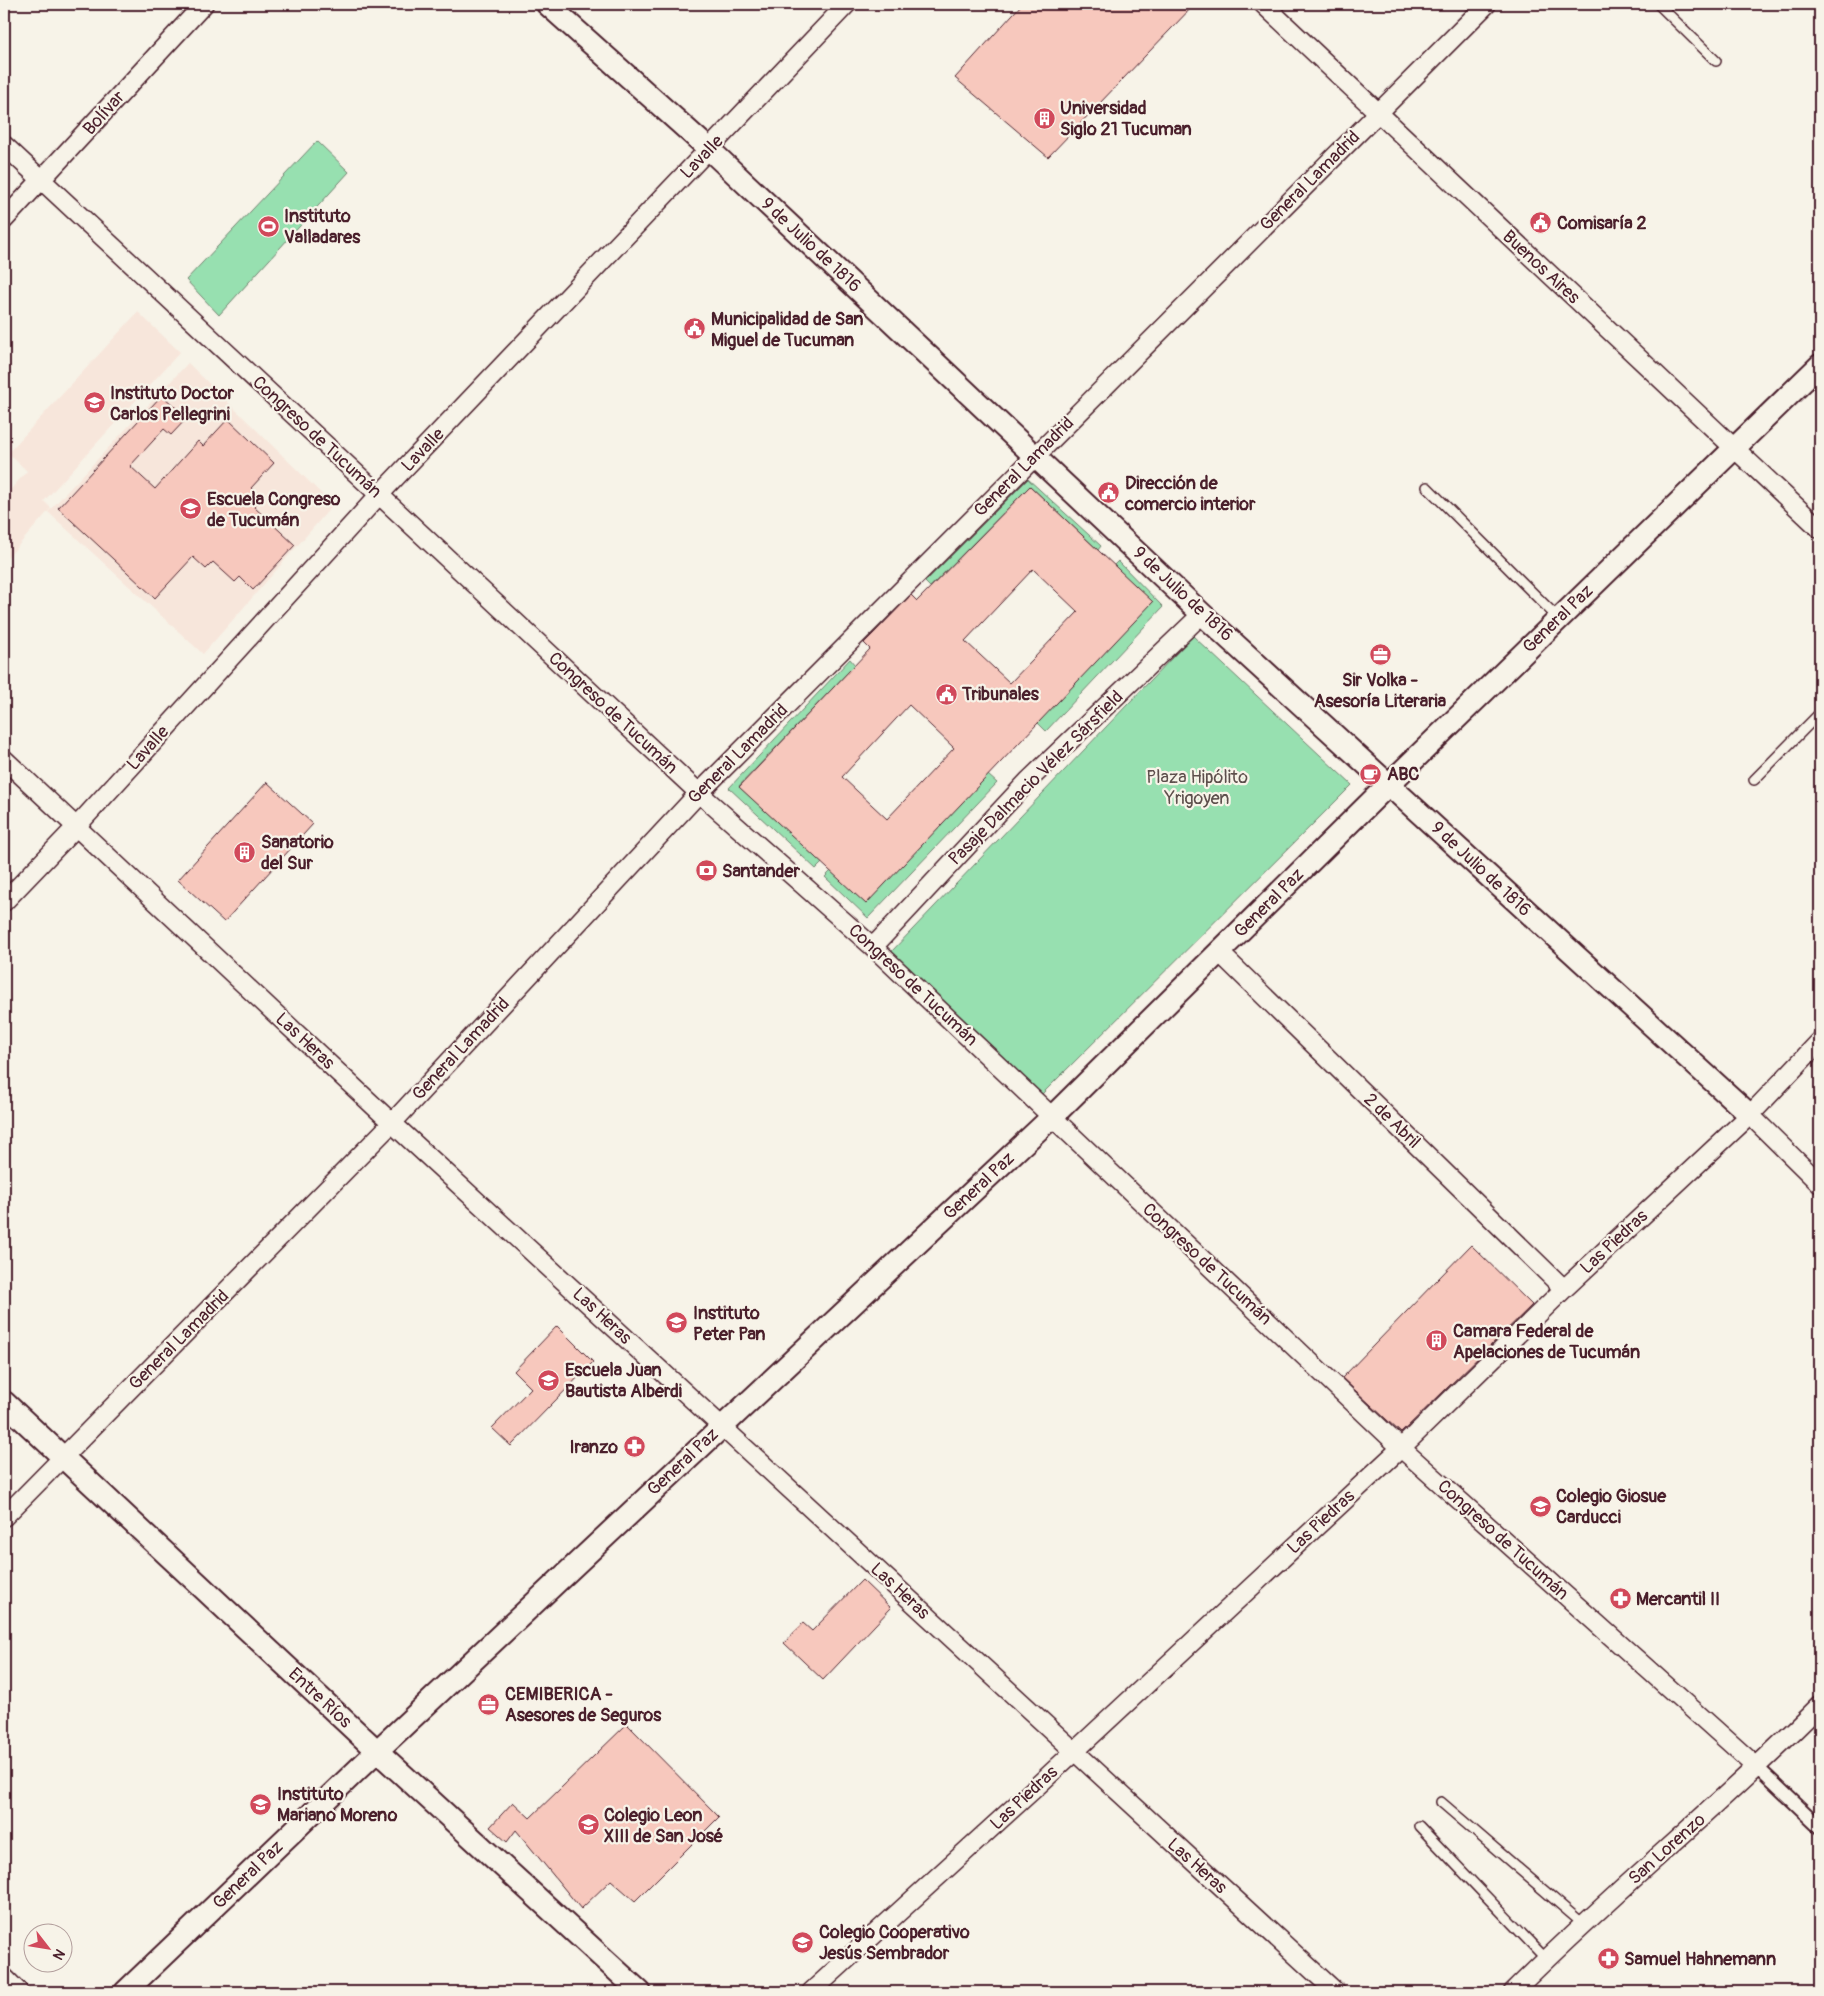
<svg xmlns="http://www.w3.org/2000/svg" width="1824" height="1996" font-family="Pangolin,sans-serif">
	<rect width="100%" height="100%" fill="#f7f3e8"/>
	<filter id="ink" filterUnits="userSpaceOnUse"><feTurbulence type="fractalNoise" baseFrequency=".02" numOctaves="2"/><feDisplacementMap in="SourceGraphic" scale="10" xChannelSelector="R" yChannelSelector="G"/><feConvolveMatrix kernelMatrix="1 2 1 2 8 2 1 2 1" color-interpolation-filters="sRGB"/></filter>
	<g filter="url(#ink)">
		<path fill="#f7e6db" d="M138,312L180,352L44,501L51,508L4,562V497L27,471L8,453Z
			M188,363L333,505L203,654L48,512Z"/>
		<path fill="#97e0b0" stroke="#70806e" d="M317,141L349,172L219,315L186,280Z
			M1028,479L1101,546L1098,550L1030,486L930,587L925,582Z
			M1118,561L1163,607L1046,731L1038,723L1114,565Z
			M1193,636L1352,785L1037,1099L891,952Z
			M850,659L855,665L739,786L822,863L816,869L729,788Z
			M988,775L997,783L868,918L825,877L831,871Z"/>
		<path fill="#f7c8bd" stroke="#4a1f2b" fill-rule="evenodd" d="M1022,4H1195L1048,157L955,78Z
			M162,395L187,418L171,435L164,429L130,466L155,489L198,441L203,446L228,419L274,463L251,488L262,498L254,507L295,545L253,590L240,577L235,582L213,562L206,569L193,557L155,598L58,508Z
			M1030,486L1153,602L866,904L739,787L870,649L864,643L874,633L911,595L917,601ZM1033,569L1078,612L1010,683L965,641ZM909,705L954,748L887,819L842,777Z
			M267,782L313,824L224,922L178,880Z
			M1471,1245L1532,1305L1401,1433L1342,1378Z
			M557,1326L593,1362L511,1446L492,1428L531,1388L514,1371Z
			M862,1580L891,1608L823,1680L784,1643L803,1623L812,1631Z
			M627,1724L719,1817L635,1901L611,1880L581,1909L516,1830L507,1842L490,1827L513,1802L530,1818Z"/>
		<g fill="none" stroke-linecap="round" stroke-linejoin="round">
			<defs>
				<path id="service" d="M1658,4L1716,61
					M1427,487L1559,619
					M1754,780L1820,713
					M1441,1802L1582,1923
					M1419,1826L1546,1959"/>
				<path id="pedestrian" d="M1758,1768L1820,1827"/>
				<path id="minor" d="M1263,4L1820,529
					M4,145L699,793L873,947L1401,1448L1758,1768
					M4,220L204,4
					M4,759L392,1123L1336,1992
					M4,902L77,826L379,495L847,4
					M873,947L1029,780L1202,614
					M1219,952L1564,1289
					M1750,1115L1820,1184
					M4,1517L392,1123L699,793L1487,4
					M4,1977L19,1992
					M811,1992L1034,1789L1401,1448L1564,1289L1750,1115L1820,1041
					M1513,1992C1612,1893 1721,1805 1820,1705"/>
				<path id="tertiary" d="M547,4L710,150L1202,614L1750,1115
					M4,1402L377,1751L640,1992
					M125,1992L377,1751L1052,1117L1388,785L1820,365"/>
			</defs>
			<use href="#service" stroke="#4a1f2b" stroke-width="12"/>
			<use href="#pedestrian" stroke="#4a1f2b" stroke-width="16"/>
			<use href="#minor" stroke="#4a1f2b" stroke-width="21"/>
			<use href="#tertiary" stroke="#4a1f2b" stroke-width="25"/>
			<use href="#service" stroke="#f7f3e8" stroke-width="9"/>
			<use href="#pedestrian" stroke="#f7f3e8" stroke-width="12"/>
			<use href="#minor" stroke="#f7f3e8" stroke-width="18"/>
			<use href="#tertiary" stroke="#f7f3e8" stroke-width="21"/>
		</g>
	</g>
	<defs>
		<symbol id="building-disc" viewBox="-11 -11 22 22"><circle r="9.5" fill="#d1495b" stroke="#f7f3e8"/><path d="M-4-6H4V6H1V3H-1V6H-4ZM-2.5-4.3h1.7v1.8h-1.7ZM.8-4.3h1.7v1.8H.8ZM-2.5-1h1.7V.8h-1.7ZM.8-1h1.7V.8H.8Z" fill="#fff"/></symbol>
		<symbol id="civic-disc" viewBox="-11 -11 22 22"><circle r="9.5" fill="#d1495b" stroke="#f7f3e8"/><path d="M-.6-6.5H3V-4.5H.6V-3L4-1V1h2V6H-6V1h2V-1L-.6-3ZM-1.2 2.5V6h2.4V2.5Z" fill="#fff"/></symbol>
		<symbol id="stadium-disc" viewBox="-11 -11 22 22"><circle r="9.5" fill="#d1495b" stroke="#f7f3e8"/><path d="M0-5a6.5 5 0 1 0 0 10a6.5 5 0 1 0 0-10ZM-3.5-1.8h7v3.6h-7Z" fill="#fff"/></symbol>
		<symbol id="school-disc" viewBox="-11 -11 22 22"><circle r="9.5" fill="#d1495b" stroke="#f7f3e8"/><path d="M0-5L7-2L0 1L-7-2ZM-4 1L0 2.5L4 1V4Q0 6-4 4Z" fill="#fff"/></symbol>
		<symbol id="office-disc" viewBox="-11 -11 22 22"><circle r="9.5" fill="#d1495b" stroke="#f7f3e8"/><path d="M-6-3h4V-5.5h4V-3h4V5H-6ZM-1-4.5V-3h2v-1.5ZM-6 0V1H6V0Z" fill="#fff"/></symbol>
		<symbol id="cafe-disc" viewBox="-11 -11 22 22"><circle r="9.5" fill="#d1495b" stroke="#f7f3e8"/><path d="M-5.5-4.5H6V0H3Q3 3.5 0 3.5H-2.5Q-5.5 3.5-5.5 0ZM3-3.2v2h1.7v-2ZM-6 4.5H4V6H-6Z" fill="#fff"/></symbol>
		<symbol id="bank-disc" viewBox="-11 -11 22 22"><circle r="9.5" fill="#d1495b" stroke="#f7f3e8"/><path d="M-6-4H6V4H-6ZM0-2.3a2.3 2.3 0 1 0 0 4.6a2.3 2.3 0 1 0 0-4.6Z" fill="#fff"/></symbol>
		<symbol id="pharmacy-disc" viewBox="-11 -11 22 22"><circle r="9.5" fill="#d1495b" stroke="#f7f3e8"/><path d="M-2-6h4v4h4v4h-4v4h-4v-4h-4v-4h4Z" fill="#fff"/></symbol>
	</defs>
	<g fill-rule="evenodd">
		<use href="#building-disc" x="1032" y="106" width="25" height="25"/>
		<use href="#civic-disc" x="1528" y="210" width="25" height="25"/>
		<use href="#stadium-disc" x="256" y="214" width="25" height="25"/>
		<use href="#civic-disc" x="682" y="316" width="25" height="25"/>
		<use href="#school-disc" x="82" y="390" width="25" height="25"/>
		<use href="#civic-disc" x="1096" y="480" width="25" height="25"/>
		<use href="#school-disc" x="178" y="496" width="25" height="25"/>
		<use href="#office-disc" x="1368" y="642" width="25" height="25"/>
		<use href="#civic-disc" x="934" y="682" width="25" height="25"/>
		<use href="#cafe-disc" x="1358" y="762" width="25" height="25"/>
		<use href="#building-disc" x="232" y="840" width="25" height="25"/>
		<use href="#bank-disc" x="694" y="858" width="25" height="25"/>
		<use href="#school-disc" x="664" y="1310" width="25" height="25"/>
		<use href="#building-disc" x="1424" y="1328" width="25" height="25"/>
		<use href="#school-disc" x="536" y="1368" width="25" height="25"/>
		<use href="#pharmacy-disc" x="622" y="1434" width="25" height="25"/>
		<use href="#school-disc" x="1528" y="1494" width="25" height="25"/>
		<use href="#pharmacy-disc" x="1608" y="1586" width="25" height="25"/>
		<use href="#office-disc" x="476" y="1692" width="25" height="25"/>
		<use href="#school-disc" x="248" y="1792" width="25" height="25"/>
		<use href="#school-disc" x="576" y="1812" width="25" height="25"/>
		<use href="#school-disc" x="790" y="1930" width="25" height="25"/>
		<use href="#pharmacy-disc" x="1596" y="1946" width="25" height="25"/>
	</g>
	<g text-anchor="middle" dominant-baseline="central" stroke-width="4.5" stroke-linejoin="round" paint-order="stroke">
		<g font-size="18" font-weight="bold" fill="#4a1f2b" stroke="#f7f3e8" text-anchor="start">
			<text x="1060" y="108">Universidad<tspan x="1060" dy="21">Siglo 21 Tucuman</tspan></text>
			<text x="284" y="216">Instituto<tspan x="284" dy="21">Valladares</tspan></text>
			<text x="1557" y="223">Comisaría 2</text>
			<text x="711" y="319">Municipalidad de San<tspan x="711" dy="21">Miguel de Tucuman</tspan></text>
			<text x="110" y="393">Instituto Doctor<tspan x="110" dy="21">Carlos Pellegrini</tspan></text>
			<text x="1125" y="483">Dirección de<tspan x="1125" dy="21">comercio interior</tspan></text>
			<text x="207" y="499">Escuela Congreso<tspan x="207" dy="21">de Tucumán</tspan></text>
			<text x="1380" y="680" text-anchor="middle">Sir Volka -<tspan x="1380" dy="21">Asesoría Literaria</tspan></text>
			<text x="962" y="694">Tribunales</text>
			<text x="1387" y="774">ABC</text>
			<text x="261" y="842">Sanatorio<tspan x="261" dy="21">del Sur</tspan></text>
			<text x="722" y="871">Santander</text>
			<text x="693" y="1313">Instituto<tspan x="693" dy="21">Peter Pan</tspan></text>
			<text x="1453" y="1331">Camara Federal de<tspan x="1453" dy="21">Apelaciones de Tucumán</tspan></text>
			<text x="565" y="1370">Escuela Juan<tspan x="565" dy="21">Bautista Alberdi</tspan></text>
			<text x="618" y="1447" text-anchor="end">Iranzo</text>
			<text x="1556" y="1496">Colegio Giosue<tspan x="1556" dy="21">Carducci</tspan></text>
			<text x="1636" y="1599">Mercantil II</text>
			<text x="505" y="1694">CEMIBERICA -<tspan x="505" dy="21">Asesores de Seguros</tspan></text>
			<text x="277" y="1794">Instituto<tspan x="277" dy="21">Mariano Moreno</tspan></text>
			<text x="604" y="1815">Colegio Leon<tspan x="604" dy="21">XIII de San José</tspan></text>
			<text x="819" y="1932">Colegio Cooperativo<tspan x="819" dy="21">Jesús Sembrador</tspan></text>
			<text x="1624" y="1959">Samuel Hahnemann</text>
		</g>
		<g font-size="18" fill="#4a1f2b" stroke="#f7f3e8">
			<text transform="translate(104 113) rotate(-48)">Bolívar</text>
			<text transform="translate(702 157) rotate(-46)">Lavalle</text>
			<text transform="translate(1310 181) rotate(-45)">General Lamadrid</text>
			<text transform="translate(811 245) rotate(43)">9 de Julio de 1816</text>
			<text transform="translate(1541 267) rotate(43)">Buenos Aires</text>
			<text transform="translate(317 437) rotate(43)">Congreso de Tucumán</text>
			<text transform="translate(423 450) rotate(-46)">Lavalle</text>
			<text transform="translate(1024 467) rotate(-45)">General Lamadrid</text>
			<text transform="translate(1183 594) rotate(43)">9 de Julio de 1816</text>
			<text transform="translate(1558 619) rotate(-44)">General Paz</text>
			<text transform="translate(613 713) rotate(43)">Congreso de Tucumán</text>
			<text transform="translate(148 748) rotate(-48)">Lavalle</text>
			<text transform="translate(738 754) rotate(-45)">General Lamadrid</text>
			<text transform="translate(1036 778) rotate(-45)">Pasaje Dalmacio Vélez Sársfield</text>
			<text transform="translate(1481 869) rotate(43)">9 de Julio de 1816</text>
			<text transform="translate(1269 903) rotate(-45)">General Paz</text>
			<text transform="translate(913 985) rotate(43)">Congreso de Tucumán</text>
			<text transform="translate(305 1041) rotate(43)">Las Heras</text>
			<text transform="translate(461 1049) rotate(-47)">General Lamadrid</text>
			<text transform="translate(1392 1121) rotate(44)">2 de Abril</text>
			<text transform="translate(979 1186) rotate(-43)">General Paz</text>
			<text transform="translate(1614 1242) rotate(-43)">Las Piedras</text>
			<text transform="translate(1207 1264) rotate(43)">Congreso de Tucumán</text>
			<text transform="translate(602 1316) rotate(43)">Las Heras</text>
			<text transform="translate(179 1340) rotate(-45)">General Lamadrid</text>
			<text transform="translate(683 1462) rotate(-43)">General Paz</text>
			<text transform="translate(1321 1522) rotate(-43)">Las Piedras</text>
			<text transform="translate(1503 1540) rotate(42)">Congreso de Tucumán</text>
			<text transform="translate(900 1591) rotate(43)">Las Heras</text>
			<text transform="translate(320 1698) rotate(43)">Entre Ríos</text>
			<text transform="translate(1024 1798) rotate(-43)">Las Piedras</text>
			<text transform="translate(1667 1849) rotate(-42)">San Lorenzo</text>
			<text transform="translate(1197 1866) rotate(42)">Las Heras</text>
			<text transform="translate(248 1875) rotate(-44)">General Paz</text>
		</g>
		<g font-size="18" fill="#5d4f4c" stroke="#f7f3e8">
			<text x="1197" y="777">Plaza Hipólito<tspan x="1197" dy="21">Yrigoyen</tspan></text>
		</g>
	</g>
	<rect width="1824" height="1996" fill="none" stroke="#f7f3e8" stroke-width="20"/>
	<rect x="10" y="10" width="1804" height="1976" fill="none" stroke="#4a1f2b" stroke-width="2" filter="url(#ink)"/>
	<g transform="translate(48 1948) rotate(121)"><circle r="24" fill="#f7f3e8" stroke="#b29e9c"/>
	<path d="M0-4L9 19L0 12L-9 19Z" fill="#d1495b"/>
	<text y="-8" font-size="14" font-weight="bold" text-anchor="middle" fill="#4a1f2b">N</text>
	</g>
</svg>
